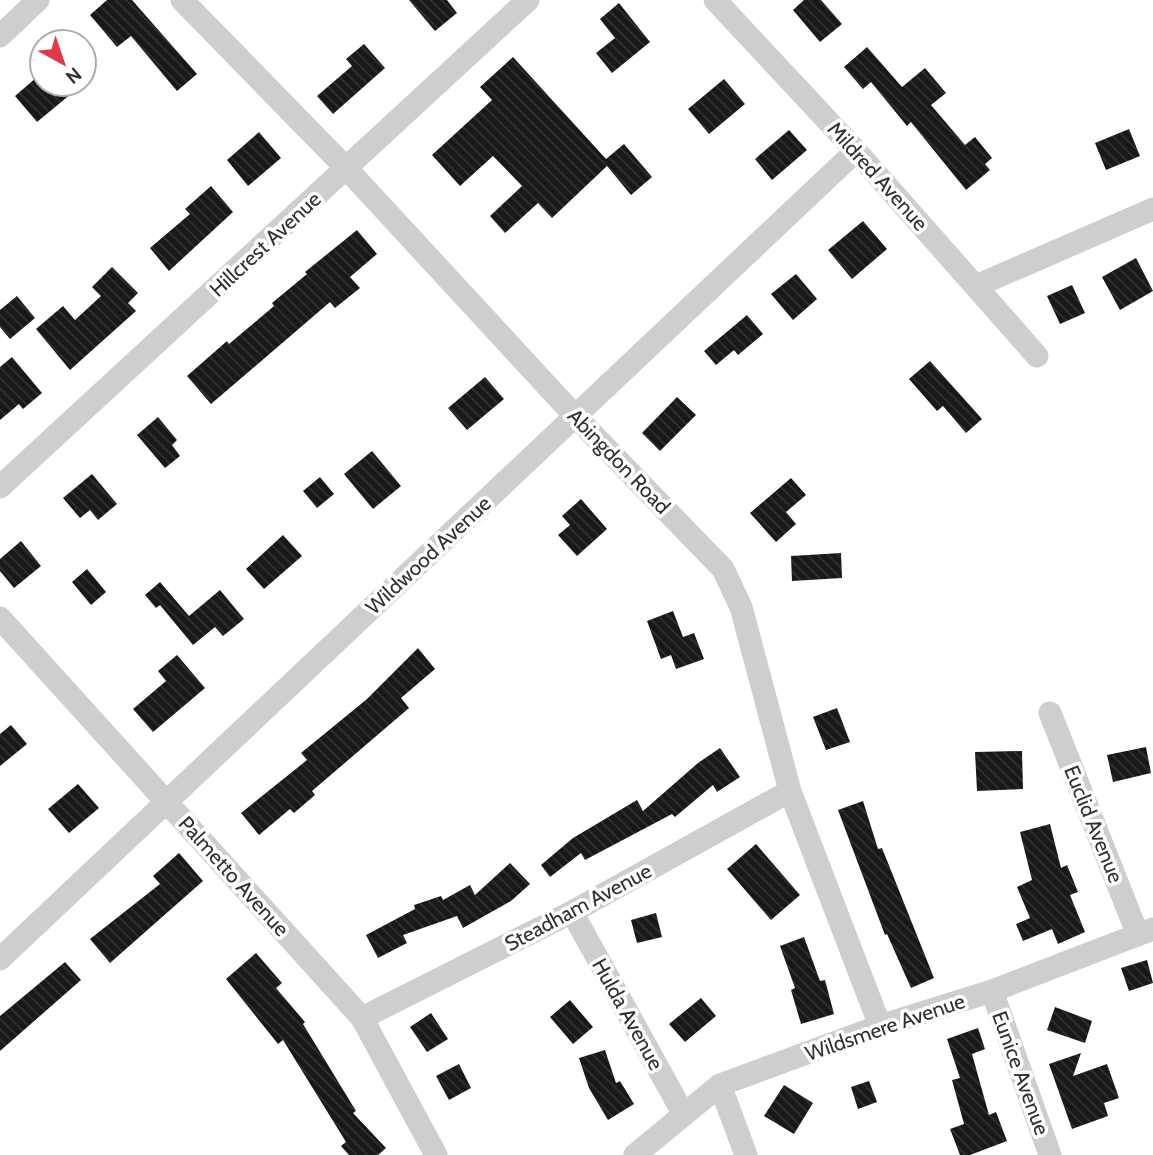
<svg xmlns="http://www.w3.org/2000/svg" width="1153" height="1155" font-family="Cabin,sans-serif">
	<defs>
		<pattern id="building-back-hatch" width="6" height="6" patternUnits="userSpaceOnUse" patternTransform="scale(1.75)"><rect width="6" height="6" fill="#181818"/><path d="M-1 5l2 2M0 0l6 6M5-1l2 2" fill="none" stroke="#313131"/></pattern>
	</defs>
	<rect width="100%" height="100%" fill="#fff"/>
	<path fill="url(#building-back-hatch)" d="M107,0H132L197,74L177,91L131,36L117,47L90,15Z
		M409,0H447L457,13L435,31Z
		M804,0H821L842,24L820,42L793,10Z
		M619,3L650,42L612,73L596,53L615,38L600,19Z
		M364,44L385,68L333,114L317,96L352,66L346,59Z
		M867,47L902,87L925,68L946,93L931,105L965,145L975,137L992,158L985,164L990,170L966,190L911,122L907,126L871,82L863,89L844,67Z
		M513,57L606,159L624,144L652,177L631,195L607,166L552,218L538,203L505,233L490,216L522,186L493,156L460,186L432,155L492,100L480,87Z
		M37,77L42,84H83L37,122L15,96Z
		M724,79L745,104L709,134L688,109Z
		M1129,129L1140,156L1106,170L1095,143Z
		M789,130L807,150L772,180L755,159Z
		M259,132L281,158L248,186L227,160Z
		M211,186L233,212L169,271L150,248L190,214L185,209Z
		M863,221L887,249L852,279L828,250Z
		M357,230L377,254L350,277L360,288L335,308L330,302L211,404L187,376L227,341L229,344L274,306L272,303L307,274L305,272Z
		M1136,258L1153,291L1120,310L1102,277Z
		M112,267L138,293L128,303L136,311L70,370L36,329L63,306L75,320L101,296L92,287Z
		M796,274L817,299L793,320L771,294Z
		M1072,285L1085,313L1060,324L1047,296Z
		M17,296L35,318L10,339L0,327V310Z
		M747,315L763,334L738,355L734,350L716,365L704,351Z
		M12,357L42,393L23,409L19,404L0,420V367Z
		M930,361L982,419L966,433L943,406L937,411L909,379Z
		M485,377L504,399L467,430L448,408Z
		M677,397L696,415L660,451L642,433Z
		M158,417L177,440L172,445L180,456L165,468L137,435Z
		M372,451L401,486L373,509L344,474Z
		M92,474L117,504L98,520L90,510L80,518L63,498Z
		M320,477L334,494L317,508L303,491Z
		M791,478L806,495L786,512L796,524L776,542L750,513Z
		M581,499L607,529L577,556L558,535L570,525L562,516Z
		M283,535L302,556L264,589L246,569Z
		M21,541L41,566L14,588L0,571V559Z
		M841,553L842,578L792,581L791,556Z
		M87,569L106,592L91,605L72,582Z
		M160,582L189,616L220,590L244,619L223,636L215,627L193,645L160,605L156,608L145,595Z
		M673,611L683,637L694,633L704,659L676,669L671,655L661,659L647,621Z
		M418,648L435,669L401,698L409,708L312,791L315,795L294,813L290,809L259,835L241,813L307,760L301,753L367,699Z
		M177,655L205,688L153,732L133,709L166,681L158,671Z
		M837,708L850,742L826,750L813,717Z
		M11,725L27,744L0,766V734Z
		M1146,747L1151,773L1113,782L1107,755Z
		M720,748L740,777L717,792L713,785L675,817L672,814L585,860L581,853L550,877L541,865L573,838L637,800L643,811L698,763Z
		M1022,751L1023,789L977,791L975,752Z
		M78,784L99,808L69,833L48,809Z
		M863,801L878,849L882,848L934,978L911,988L887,934L885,935L838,810Z
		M1050,824L1061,868L1067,865L1078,892L1070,895L1085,932L1058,944L1052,929L1023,941L1016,924L1030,918L1017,887L1032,880L1020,832Z
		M756,844L800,895L771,920L727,869Z
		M179,853L203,881L110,963L90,939L160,884L153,876Z
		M510,863L530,884L511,901L463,928L457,916L403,935L407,943L378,958L366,935L415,909L414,905L441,896L443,900L470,885L475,895Z
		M656,913L662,937L637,943L631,920Z
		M804,937L820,981L825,980L834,1014L801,1024L791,990L795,988L780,946Z
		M256,953L282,983L276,988L305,1022L303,1024L356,1111L353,1113L386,1148L378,1155H349L341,1146L346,1142L283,1040L278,1044L226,979Z
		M1147,960L1153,983L1129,991L1121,968Z
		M65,962L81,980L0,1051V1016Z
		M701,998L716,1016L685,1042L669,1024Z
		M570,1000L593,1027L573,1044L550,1017Z
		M1055,1007L1092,1021L1085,1043L1047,1030Z
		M431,1013L448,1039L427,1052L410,1027Z
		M978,1028L985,1049L972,1054L989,1115L996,1112L1007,1141L970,1155H960L950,1129L964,1124L952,1080L960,1078L947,1039Z
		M605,1050L616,1083L620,1081L634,1104L608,1120L589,1088L579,1058Z
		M1081,1053L1073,1076L1107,1064L1119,1098L1104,1103L1108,1116L1072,1129L1049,1064Z
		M459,1064L471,1088L449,1100L436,1076Z
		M869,1081L877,1102L858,1109L851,1087Z
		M784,1085L813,1103L794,1134L764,1116Z"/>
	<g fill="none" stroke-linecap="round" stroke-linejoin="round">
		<path stroke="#cecece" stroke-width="23" d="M182,0L347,169L576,417L723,569L741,607L790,791L880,1026
			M715,0L856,151L1037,356
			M0,36L38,0
			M976,286L1153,209
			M0,487L528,0
			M0,618L362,1018L436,1155
			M1050,713L1138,935
			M572,912L684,1115
			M0,959L856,151
			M992,991L1050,1155
			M362,1018L572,912L790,791
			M720,1085L746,1155
			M635,1155L720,1085L880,1026L992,991L1153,929"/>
	</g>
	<g text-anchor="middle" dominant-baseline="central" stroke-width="7" stroke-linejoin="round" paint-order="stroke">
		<g font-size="21" fill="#313131" stroke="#fff">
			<text transform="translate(878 176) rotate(48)">Mildred Avenue</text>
			<text transform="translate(265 244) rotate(-43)">Hillcrest Avenue</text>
			<text transform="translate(619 461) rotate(46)">Abingdon Road</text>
			<text transform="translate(428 555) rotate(-43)">Wildwood Avenue</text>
			<text transform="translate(1094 824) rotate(68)">Euclid Avenue</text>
			<text transform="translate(234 876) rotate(48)">Palmetto Avenue</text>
			<text transform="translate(578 907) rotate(-28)">Steadham Avenue</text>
			<text transform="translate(628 1014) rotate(61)">Hulda Avenue</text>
			<text transform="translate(885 1027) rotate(-19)">Wildsmere Avenue</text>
			<text transform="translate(1021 1073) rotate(70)">Eunice Avenue</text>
		</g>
	</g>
	<g transform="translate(63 63) rotate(140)"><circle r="33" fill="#ffffff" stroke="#adadad" stroke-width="2"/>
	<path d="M0-5L12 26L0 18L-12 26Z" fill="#e13949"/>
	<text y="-10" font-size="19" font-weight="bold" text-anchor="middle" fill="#313131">N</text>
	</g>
</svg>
